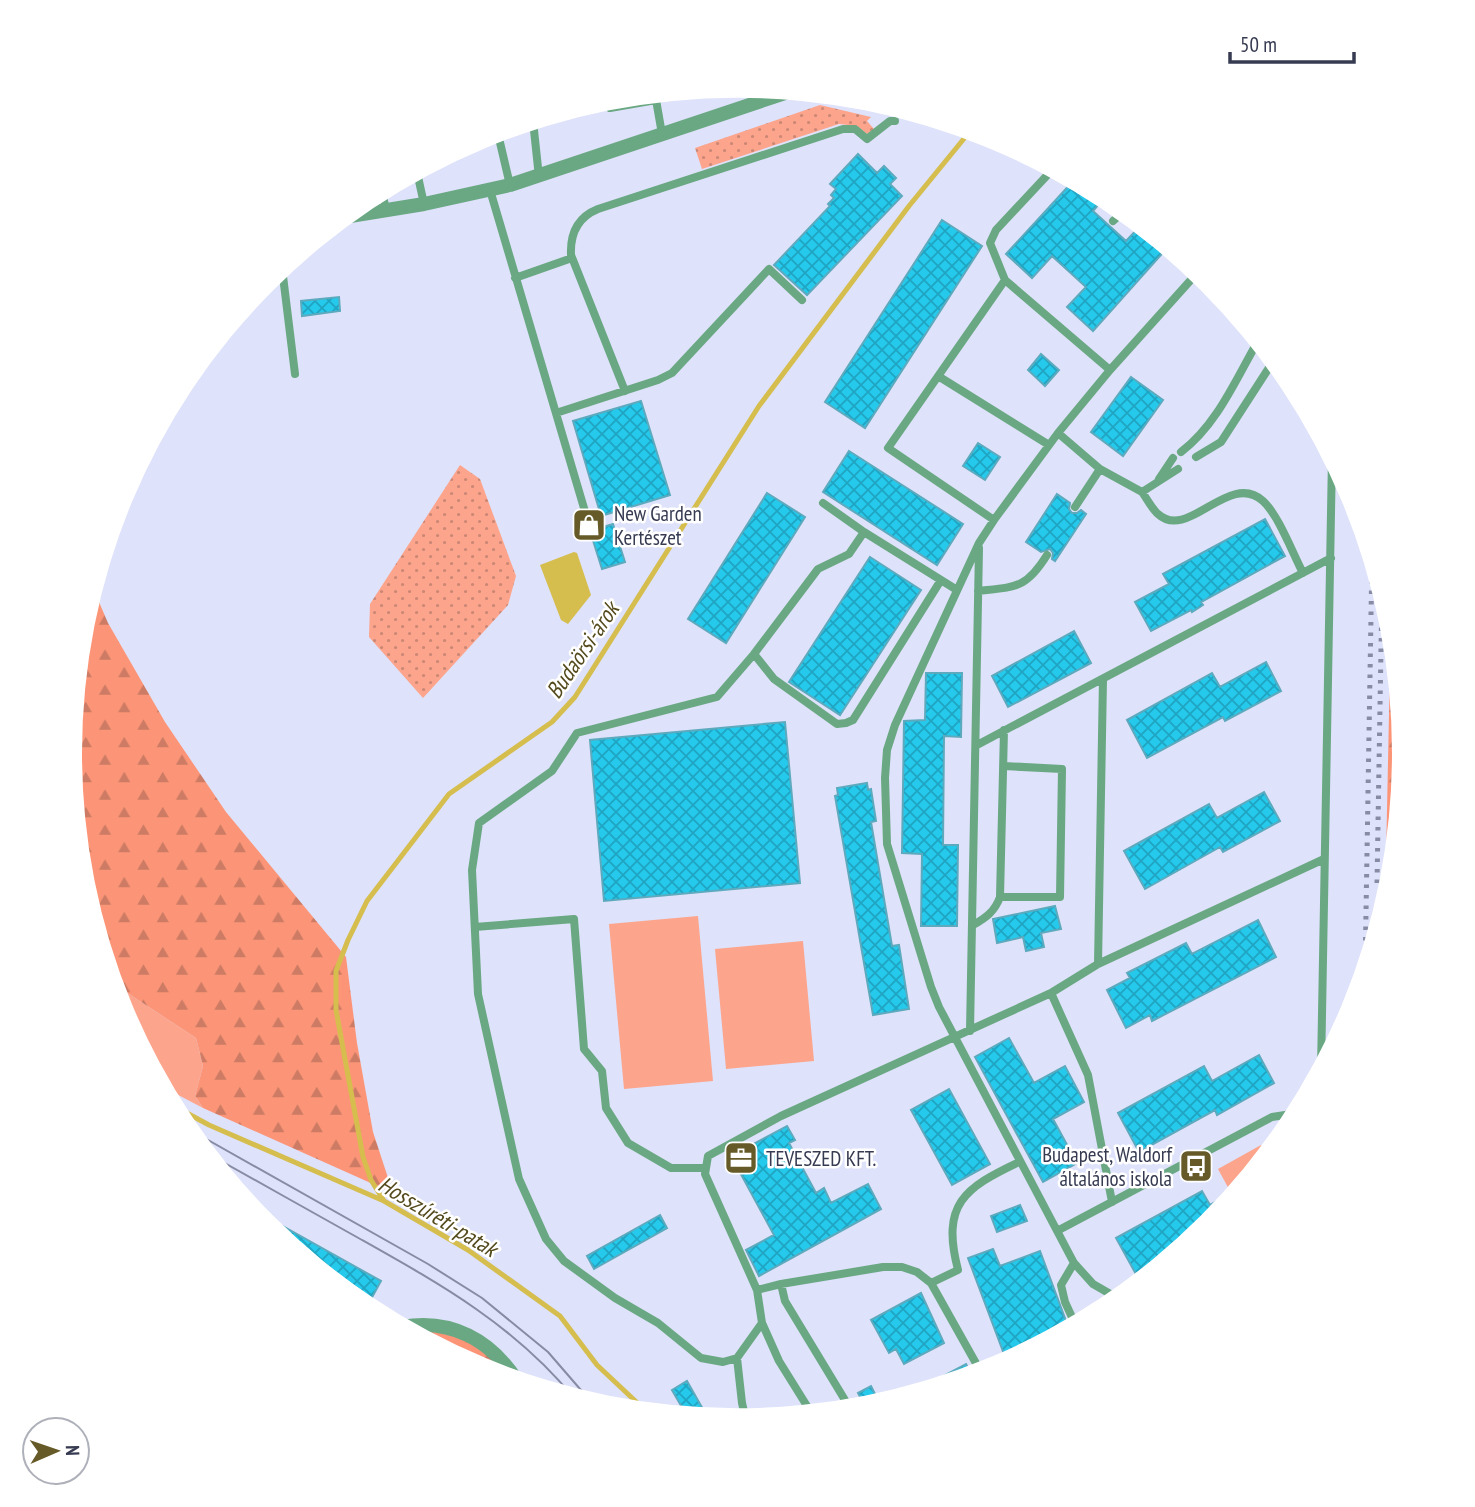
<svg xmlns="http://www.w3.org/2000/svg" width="1475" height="1507" font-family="'PT Sans Narrow',sans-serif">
	<defs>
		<pattern id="forest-firs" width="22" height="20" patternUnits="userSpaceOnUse" patternTransform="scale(1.75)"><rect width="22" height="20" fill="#fc9577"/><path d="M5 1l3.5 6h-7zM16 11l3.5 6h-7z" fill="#cd7b64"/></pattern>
		<pattern id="garden-dots" width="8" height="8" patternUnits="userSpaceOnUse" patternTransform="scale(1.75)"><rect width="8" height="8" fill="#fca58c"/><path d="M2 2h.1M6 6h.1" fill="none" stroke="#cd8875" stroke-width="1.8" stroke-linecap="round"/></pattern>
		<pattern id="building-cross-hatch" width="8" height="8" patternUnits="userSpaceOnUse" patternTransform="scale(1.75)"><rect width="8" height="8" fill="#24c9eb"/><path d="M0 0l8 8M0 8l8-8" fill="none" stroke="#20a4c1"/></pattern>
	</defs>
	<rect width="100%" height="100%" fill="#dee2fa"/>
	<path fill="#fca58c" d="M698,916L713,1081L624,1089L609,924Z
		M803,941L814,1061L726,1069L715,949Z
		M114,988L126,992L196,1038L203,1066L195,1096L203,1108L163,1087L121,1009Z
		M1261,1145L1267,1155L1245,1183L1230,1191L1218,1169Z"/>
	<path fill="url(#forest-firs)" d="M93,588L108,623L165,722L226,812L346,957L357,1043L373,1132L393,1193L203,1108L195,1096L203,1066L196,1038L126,992L114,988L83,883L70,753L83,623Z
		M1391,618L1405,754L1392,884L1385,906Z
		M407,1330C464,1333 474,1337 513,1379L482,1370Z"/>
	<path fill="url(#garden-dots)" d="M820,105L871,117L867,121L874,129L867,134L857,126L839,124L702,169L695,148Z
		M460,465L480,479L516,576L508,605L423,698L369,637L370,604Z"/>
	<path fill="#d5bd4e" d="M574,552L577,553L591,595L568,624L561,620L540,565Z"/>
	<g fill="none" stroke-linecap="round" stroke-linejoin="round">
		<path stroke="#d5bd4e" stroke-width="5" d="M172,1105L209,1125L384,1201L468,1250L560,1316L597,1365L647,1412
			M384,1201L371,1180L363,1157L336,1010V971L348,940L367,901L449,794L552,722L575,697L759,406L909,206L971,130"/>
	</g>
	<path fill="url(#building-cross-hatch)" stroke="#5daabe" stroke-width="2" d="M858,154L877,173L884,166L896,178L890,184L902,196L807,295L774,265L830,206L828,204L834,198L831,195L836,189L830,184Z
		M1074,180L1105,197L1093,211L1126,241L1141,225L1168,247L1093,331L1067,307L1086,287L1052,256L1032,278L1006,254Z
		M942,220L982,246L865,428L825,402Z
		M339,297L340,311L302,316L301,301Z
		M1041,354L1059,370L1045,386L1028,370Z
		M1131,377L1163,400L1123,456L1091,432Z
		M641,401L670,495L601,516L573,421Z
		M978,443L1000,457L985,480L963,466Z
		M849,451L963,524L937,565L823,492Z
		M767,493L805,517L726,643L688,619Z
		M1057,494L1070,503L1069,509L1072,513H1077L1081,510L1086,514L1055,561L1052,559L1053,553L1050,549L1041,552L1026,542Z
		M1265,519L1285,556L1201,602L1203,605L1192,612L1191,610L1151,631L1135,602L1169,584L1163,574Z
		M613,524L625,562L602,569L590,531Z
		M870,557L921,590L840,715L789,682Z
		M1074,631L1091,663L1008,707L992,676Z
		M1266,662L1281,691L1225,721L1223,717L1147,758L1127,720L1212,673L1220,687Z
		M926,673H962L961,737L944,736L943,845H958L957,926H921L922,854L902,853L904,721L925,720Z
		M785,722L800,883L604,901L590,740Z
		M867,783L868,790L871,789L876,821L871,822L892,946L899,945L909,1009L873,1015L835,796L838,795L837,788Z
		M1264,792L1280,821L1223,852L1220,847L1145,889L1124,851L1209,804L1217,818Z
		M1055,906L1061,929L1041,933L1044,947L1026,951L1023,937L997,943L993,919Z
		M1258,920L1276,957L1152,1021L1150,1015L1126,1028L1107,990L1130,978L1127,973L1186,943L1192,954Z
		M1009,1038L1034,1083L1065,1066L1084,1102L1053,1119L1077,1163L1043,1182L975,1057Z
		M1259,1055L1274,1083L1217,1115L1215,1110L1139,1152L1118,1113L1204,1066L1212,1081Z
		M949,1089L990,1164L952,1185L911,1110Z
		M787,1126L795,1140L789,1143L816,1193L824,1188L831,1203L868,1184L881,1209L759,1276L746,1250L774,1235L731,1156Z
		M1238,1190L1209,1226L1168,1260L1137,1276L1116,1238L1202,1191L1210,1205Z
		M1020,1205L1027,1221L997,1232L991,1216Z
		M263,1215L381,1281L369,1303L342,1288L265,1225L260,1219Z
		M660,1215L667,1228L594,1269L587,1256Z
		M993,1249L1000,1266L1040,1251L1069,1329L1007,1362L968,1258Z
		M921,1293L944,1343L904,1364L896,1349L889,1353L871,1320Z
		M966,1364L972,1376L934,1388L932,1382Z
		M687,1381L708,1418L687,1416L672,1390Z
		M871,1386L880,1404L866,1408L858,1393Z"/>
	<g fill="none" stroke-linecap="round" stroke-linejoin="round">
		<path stroke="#69a882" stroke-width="8" d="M655,94L662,134
			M610,108L656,100
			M533,121L539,177
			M498,134L510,185
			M486,136L518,130L517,126
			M417,172L424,204
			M490,190L589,525
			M382,191L386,210
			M1113,221L1124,211
			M282,268L295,374
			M515,278L572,258
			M1005,280L1110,370
			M938,376L1049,445
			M625,391L571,255C570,233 578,217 598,209L843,129H855L867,139L890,121H895
			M556,413L658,380L672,373L769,269L802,300
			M1058,433L1100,469L1142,492L1178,469
			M1181,452C1217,425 1236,379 1258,341
			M1196,457L1221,442L1274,360
			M1159,479L1173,458
			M1142,492C1147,499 1152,509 1158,514C1188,542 1229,470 1263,501C1279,516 1292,552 1303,573
			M823,503L864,532
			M1075,507L1100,469
			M994,520L888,448L1005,280L990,243L996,230L1053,169
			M978,591C1015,587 1026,589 1047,555
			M754,654L774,679L837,724L846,723L853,720L941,580
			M977,745L1331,558
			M1000,897H1060L1062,769L1004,766
			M973,925C986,918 995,911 1000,897L1004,730
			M475,927L574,919L584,1049L602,1071L606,1108L628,1143L671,1168H705
			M1098,964L1103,679
			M1051,993L1088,1075L1112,1202
			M970,1031L979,548
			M1321,1070L1332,457
			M1057,1231L1272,1117L1298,1113
			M1074,1263L1061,1285L1065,1302L1076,1326
			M931,1283L982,1374
			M781,1284L785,1301L851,1410
			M757,1290L781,1284L883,1267H902L917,1272L931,1283L958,1270C941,1204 964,1188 1019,1162
			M1119,1299L1093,1284L1074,1263L939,1007L931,987L887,844L885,778L887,750L895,725L979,543L994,520L1058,433L1110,370L1198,272
			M762,1323L737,1358L723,1362L701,1358L658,1323L615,1298L564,1261L546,1239L519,1179L478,994L472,870L479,823L552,771L577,733L717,697L754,654L818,569L849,554L864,532L957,590
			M737,1358L742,1403L746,1420
			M812,1414L779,1361L762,1323L757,1290L705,1174L708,1156L781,1116L1051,993L1098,964L1324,859"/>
		<path stroke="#69a882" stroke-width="14" d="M402,1327C451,1318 491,1340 517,1381"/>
		<path stroke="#69a882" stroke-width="14" d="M344,217L424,204L510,185L791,91"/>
		<path stroke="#878ba3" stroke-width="2" d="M185,1127L428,1264L482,1298L548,1352L593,1404
			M205,1152C257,1181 310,1211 362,1240C442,1285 515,1326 574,1398"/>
		<path stroke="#878ba3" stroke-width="5" stroke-dasharray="3.5 7" stroke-linecap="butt" d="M1377,883L1382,590
			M1365,972L1372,556"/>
	</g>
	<defs>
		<symbol id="shop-square" viewBox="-11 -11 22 22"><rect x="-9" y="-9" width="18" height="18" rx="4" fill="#665b28" stroke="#fff"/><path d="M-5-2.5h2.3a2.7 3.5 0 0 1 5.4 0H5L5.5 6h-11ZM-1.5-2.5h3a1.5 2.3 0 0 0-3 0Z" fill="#fff"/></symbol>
		<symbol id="office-square" viewBox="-11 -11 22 22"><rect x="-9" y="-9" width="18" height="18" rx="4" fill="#665b28" stroke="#fff"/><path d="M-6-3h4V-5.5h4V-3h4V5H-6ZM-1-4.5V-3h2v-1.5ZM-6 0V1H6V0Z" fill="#fff"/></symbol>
		<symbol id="bus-square" viewBox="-11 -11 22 22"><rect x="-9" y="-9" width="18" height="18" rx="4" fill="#665b28" stroke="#fff"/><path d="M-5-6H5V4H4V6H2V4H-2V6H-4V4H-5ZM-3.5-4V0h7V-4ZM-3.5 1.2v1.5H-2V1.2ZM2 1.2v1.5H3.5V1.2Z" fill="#fff"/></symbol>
	</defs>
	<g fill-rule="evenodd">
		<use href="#shop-square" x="570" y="506" width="38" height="38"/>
		<use href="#office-square" x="722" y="1139" width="38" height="38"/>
		<use href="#bus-square" x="1177" y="1147" width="38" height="38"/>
	</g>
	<g text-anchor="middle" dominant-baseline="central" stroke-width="5" stroke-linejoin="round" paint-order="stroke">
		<g font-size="21" fill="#373b52" stroke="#fff" text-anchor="start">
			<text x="614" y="513">New Garden<tspan x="614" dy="24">Kertészet</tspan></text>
			<text x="1172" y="1154" text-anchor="end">Budapest, Waldorf<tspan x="1172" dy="24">általános iskola</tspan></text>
			<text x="766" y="1158">TEVESZED KFT.</text>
		</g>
		<g font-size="23" font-style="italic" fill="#544a1d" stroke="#fff">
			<text transform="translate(582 650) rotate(-56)">Budaörsi-árok</text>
			<text transform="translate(438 1216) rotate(31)">Hosszúréti-patak</text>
		</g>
	</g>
	<path d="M0 0H1475V1507H0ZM82 753a655 655 0 1 1 1310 0a655 655 0 1 1-1310 0Z" fill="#fff" fill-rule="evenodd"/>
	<g transform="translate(56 1451) rotate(88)"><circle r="33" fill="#ffffff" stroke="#afb1ba" stroke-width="2"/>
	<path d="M0-5L12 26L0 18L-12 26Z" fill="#665b28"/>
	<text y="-10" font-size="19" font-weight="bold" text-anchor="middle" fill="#373b52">N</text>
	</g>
	<path d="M1230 52v10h124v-10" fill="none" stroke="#373b52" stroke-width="3.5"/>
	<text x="1240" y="52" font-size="21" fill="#373b52" stroke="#ffffff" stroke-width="5" paint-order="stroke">50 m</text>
</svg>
